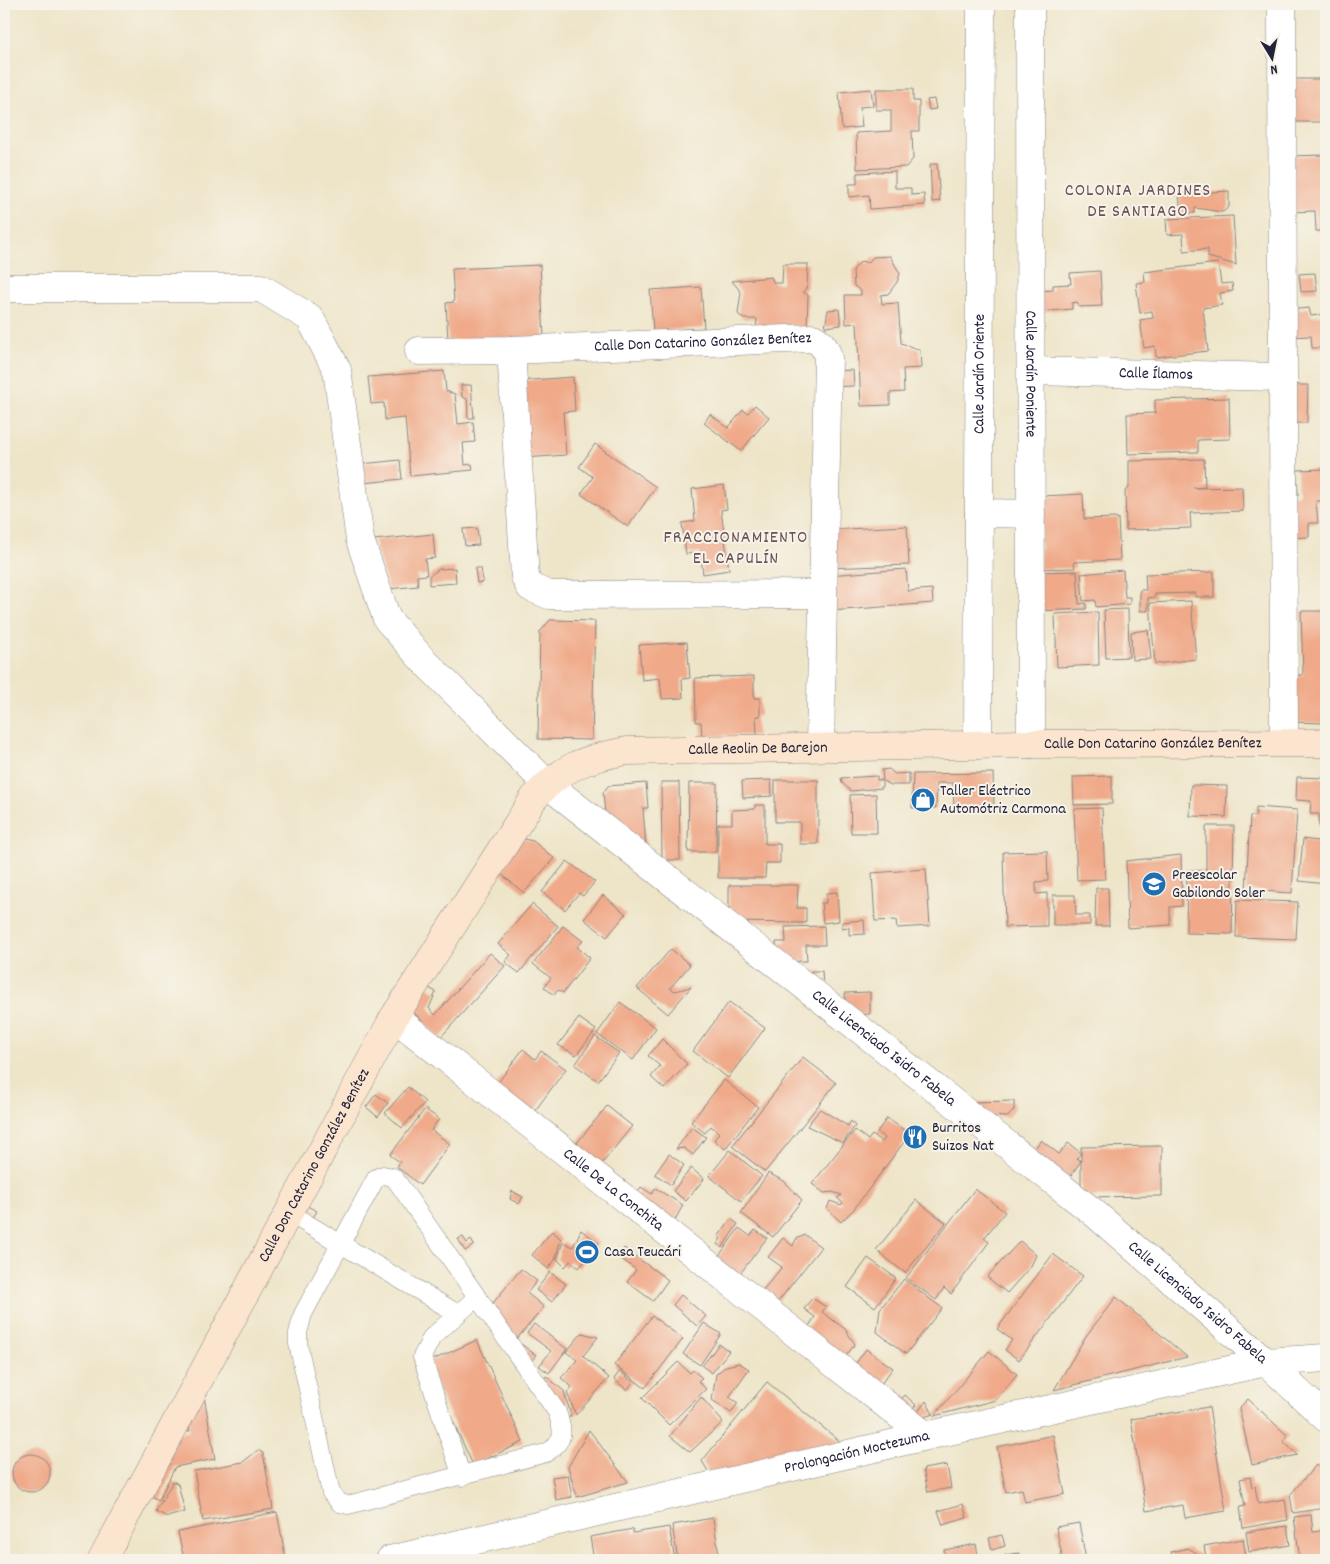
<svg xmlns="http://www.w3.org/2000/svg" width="1330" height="1564" font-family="Dekko,sans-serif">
	<rect width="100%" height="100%" fill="#f7f3e8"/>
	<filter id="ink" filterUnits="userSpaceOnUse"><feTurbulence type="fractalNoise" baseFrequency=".02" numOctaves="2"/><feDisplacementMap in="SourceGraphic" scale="10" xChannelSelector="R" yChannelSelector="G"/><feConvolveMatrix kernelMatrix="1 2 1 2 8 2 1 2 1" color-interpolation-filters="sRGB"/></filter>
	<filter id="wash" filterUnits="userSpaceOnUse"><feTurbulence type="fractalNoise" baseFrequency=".0096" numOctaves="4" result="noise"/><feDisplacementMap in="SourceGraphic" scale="20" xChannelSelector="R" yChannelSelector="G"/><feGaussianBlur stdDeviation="1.12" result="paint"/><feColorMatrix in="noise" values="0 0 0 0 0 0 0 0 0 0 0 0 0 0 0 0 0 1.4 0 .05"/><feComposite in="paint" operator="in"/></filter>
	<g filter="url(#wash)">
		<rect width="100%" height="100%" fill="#eee5c9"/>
		<g id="blocks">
			<path fill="#f0aa8a" d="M1290,79H1326V122H1290Z
				M871,89L873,106L860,107L862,127L842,129L839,92Z
				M876,89H913V101H919V131H912L913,159L906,167L857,169L856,133L891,131V110H876Z
				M934,99L936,109L929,110L927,100Z
				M1326,155V231H1316L1315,211L1289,212L1288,156Z
				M930,164H937L940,201L932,202Z
				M895,171V188H911V195L924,194L925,205L870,209L869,195L849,197V184H857V173Z
				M1229,191V207L1223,212L1195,208V213H1181L1179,194Z
				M1233,216L1236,265L1208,257V249L1184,251L1183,234L1167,235L1166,219Z
				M890,256L900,274L897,282L888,294L881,295L882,304L898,303L901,343L920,350L921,368L903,369L904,392L890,393V405L861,406L857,323L846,324L845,295H861V291L854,286L853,270L861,261L868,263L873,257Z
				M1218,263L1221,284L1232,283L1233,291L1220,293L1222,305L1203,308L1208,351L1156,357L1155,346L1144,348L1140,320L1153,318L1152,311L1140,313L1136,283L1145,282L1144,272Z
				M783,264H808L807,287L803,292L808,295L807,328L756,331L757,319H744L738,314L741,292L732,281L771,277L774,283H782Z
				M540,265L544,337L448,341L446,303L454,302L452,269Z
				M1100,271L1102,306L1079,307L1077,302L1072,303V309L1040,312L1039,291L1053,290V285L1071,284L1070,273Z
				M1315,273L1317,291L1301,292L1299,274Z
				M701,287L704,328L653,331L650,290Z
				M1309,308L1311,316L1326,314V348H1312L1311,336L1288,337V310Z
				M839,309L841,325L825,327L828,310Z
				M853,370L854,386L831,387L830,371Z
				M444,371L446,391L455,394L458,424L473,422L475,442L463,443L465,465L472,464L473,470L410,476L405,418L385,420L384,403L371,404L368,377Z
				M573,377L575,411L563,412L566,455L524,458L518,381Z
				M461,385H471L474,418H468L467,399L462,397Z
				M1288,385H1308L1307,423H1287Z
				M1229,398L1230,439L1198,440V452L1128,454L1127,414L1155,413V400Z
				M755,405L769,417L741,451L704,423L710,414L728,428L743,410L748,413Z
				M595,444L656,487L628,527L581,494L593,477L579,467Z
				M1204,459L1205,487L1194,488L1242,487L1243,511L1190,513L1191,528L1126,530L1125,491L1129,488V461Z
				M400,460L402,479L364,483L362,464Z
				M1326,469V539L1323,501H1316L1318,523H1309V537L1289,538L1286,496L1298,495L1297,470Z
				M724,485L727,509L721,510L729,570L703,574L700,552L686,554L682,523L695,521L692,489Z
				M1083,494L1084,519L1118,518L1120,560L1074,562L1075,568L1040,569L1042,496Z
				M907,526L909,565L827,568L826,530Z
				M477,528L479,545L465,546L463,529Z
				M433,534L435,558L425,559L427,575L417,576L418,586L388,589L374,540Z
				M455,568L456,583L429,585V576L439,569Z
				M475,568H481L483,582L477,583Z
				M906,569L908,591L932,589L933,603L831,611L828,575Z
				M1123,570L1125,597H1130V604L1096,607L1095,600L1083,601L1081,574Z
				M1077,571L1079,604L1086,603V609L1035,611L1034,572Z
				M1214,572V597H1195V593L1155,594V597L1148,598V611H1140V590H1146L1145,574Z
				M1191,601L1196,659L1155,664L1150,603Z
				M1128,609L1129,657L1106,658L1104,610Z
				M1301,611H1326V723L1287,722L1289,675H1303Z
				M1098,612L1099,665L1057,667L1055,614Z
				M550,620L595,621L592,740L538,739L540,632Z
				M1148,630L1151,659L1132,660L1131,632Z
				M687,642L690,678L682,679L683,698L662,699L660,678L642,680L639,645Z
				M754,676V698H760V716H756L757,735L702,736L701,722H696L695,678Z
				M889,769L895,774L909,773V785H891L883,781L882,770Z
				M993,773L994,807L954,808L953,783H937L936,808H912L913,774Z
				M877,776V780H882V788L851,791L842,783L841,778Z
				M1112,776V804L1074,805L1073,777Z
				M1297,777L1326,778V827L1319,826V814H1310L1311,801L1296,800Z
				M771,780L772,796L743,798L742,781Z
				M775,780H818V844H800V822H775Z
				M661,782H679L680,860H662Z
				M646,783L648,808H643L646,847L606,823L603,793L608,786Z
				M689,783H717L716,852H688Z
				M1191,785L1227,786L1226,817L1190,816Z
				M876,794L877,833H851L850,795Z
				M755,805H765V844H780V863H766L765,878H718V824H732V810L755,809Z
				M1256,807L1297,810L1292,893L1246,890L1250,816H1256Z
				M1102,808L1105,879L1077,880L1074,809Z
				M1206,826H1234L1232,934L1186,933L1187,870L1206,871Z
				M520,838L533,841L554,858L524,893L494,868Z
				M1319,838L1326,839V884L1299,881L1303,839L1318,841Z
				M1047,851L1048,881L1036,882V894L1047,893V926L1005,927L1003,852Z
				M1181,855L1182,906L1170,907V925L1128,928L1126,861Z
				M567,861L595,882L583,896L579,893L565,910L542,892Z
				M926,869L930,926L897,928L896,920L875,921L872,873Z
				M729,885H798L797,908H806V923L729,922Z
				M1096,888H1108L1109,926H1095Z
				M837,892L839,921L823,923L821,903H826V893Z
				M603,895L626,914L607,937L584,919Z
				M1053,895H1075L1076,915H1090V925H1053Z
				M1237,900L1298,902L1296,939L1236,937Z
				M532,904L558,926L519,973L505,962L511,955L498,944Z
				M864,920L865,934L849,935V927L842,928V922Z
				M563,926L583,941L577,947L590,958L563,993L558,990L554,995L544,987L551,978L533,964Z
				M824,926L825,945H806L807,961L777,962L776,942H786L785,927Z
				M671,949L690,965L670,988L675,991L691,987L668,1014L637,988Z
				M490,953L505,966L440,1038L412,1011L424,985L436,992L429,1008L435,1015Z
				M811,971H822L823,987L812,988Z
				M870,992V1014L846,1015L845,993Z
				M620,1002L656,1028L633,1060L597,1034Z
				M729,1002L765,1028L728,1078L693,1051Z
				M579,1018L596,1030L576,1055L558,1045Z
				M595,1036L619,1053L598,1081L575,1065Z
				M662,1039L687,1064L664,1089L651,1077L660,1066L648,1056Z
				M523,1049L535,1059L541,1051L566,1069L531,1116L494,1088Z
				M803,1057L836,1083L765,1172L732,1146Z
				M724,1080L758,1107L725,1149L714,1140L719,1133L711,1126L705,1133L691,1122Z
				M408,1087L425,1102L402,1128L385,1113Z
				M376,1094L388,1103L378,1117L366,1107Z
				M1014,1101V1110L1008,1117L986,1116L968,1102Z
				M607,1106L632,1126L597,1170L571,1150Z
				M425,1109L439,1119L431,1130L450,1144L420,1185L397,1167L400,1162L390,1155Z
				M820,1109L848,1126L851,1121L855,1126L843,1143L807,1126Z
				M887,1118L910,1134L854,1209L841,1222L827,1209L830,1201L841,1205L843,1203L837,1198L842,1195L832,1192L824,1193L812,1184L855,1130L868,1140L872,1135L882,1142L885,1138L877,1132Z
				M692,1127L706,1137L693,1155L684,1148L676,1149Z
				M1041,1140L1059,1154L1068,1143L1081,1153L1077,1158L1081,1161L1069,1178L1033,1151Z
				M1162,1146V1196L1081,1197V1147Z
				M730,1150L762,1176L741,1201L709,1176Z
				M669,1154L684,1165L671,1185L655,1174Z
				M691,1168L704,1179L686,1201L673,1191Z
				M768,1173L784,1181L802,1200L773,1237L741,1213Z
				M641,1187L652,1194L655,1188L683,1205L673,1224L633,1201Z
				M975,1189L1005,1212L984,1238L989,1242L951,1294L944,1288L936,1300L906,1278Z
				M512,1191L523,1197L519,1204L510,1199Z
				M916,1200L946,1223L905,1273L876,1250Z
				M303,1204L317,1211L311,1221L298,1213Z
				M731,1219L738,1224L722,1248L717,1244L721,1239L718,1237Z
				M739,1228L750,1236L755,1230L767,1238L736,1279L714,1263Z
				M581,1230L599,1243L579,1268L570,1261L565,1267L557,1259L563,1242L573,1247Z
				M552,1231L561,1239L555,1260L548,1269L532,1255Z
				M805,1235L821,1247L777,1303L762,1291L782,1267L768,1257L783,1238L793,1246L796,1239Z
				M463,1237L467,1243L471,1240L474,1245L465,1251L458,1239Z
				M1020,1241L1036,1255L1031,1266L1007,1293L987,1277Z
				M624,1248L668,1280L653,1301L627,1282L636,1270L618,1256Z
				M1053,1254L1083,1276L1019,1360L1005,1350L1012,1340L997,1329Z
				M868,1258L896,1278L875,1307L847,1287Z
				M521,1269L537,1281L527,1293L544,1307L515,1341L494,1314L493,1303Z
				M550,1272L566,1284L552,1302L536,1290Z
				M904,1279L942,1308L906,1354L877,1332L880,1309Z
				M681,1295L706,1316L697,1326L673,1305Z
				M1116,1297L1187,1357L1054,1390L1086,1336Z
				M812,1298L826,1307L822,1312L845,1329L855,1344L840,1364L802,1336L815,1317L804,1309Z
				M652,1316L683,1339L645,1388L614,1365Z
				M704,1323L721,1334L700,1365L683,1354Z
				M534,1324L567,1349L549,1373L539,1366L551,1351L527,1333Z
				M582,1333L598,1337L583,1356L609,1378L576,1415L567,1393L572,1387L561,1378L577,1360L566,1352Z
				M477,1340L523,1442L473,1465L426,1363Z
				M517,1341L536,1355L529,1366Z
				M719,1344L729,1351L712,1373L702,1366Z
				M866,1349L893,1368L877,1389L851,1370Z
				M989,1351L1017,1374L996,1400L934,1416Z
				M678,1362L690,1373L693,1370L702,1378L698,1381L706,1389L669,1425L642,1398Z
				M739,1363L749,1369L729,1397L738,1403L731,1413L712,1400L716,1374L726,1366Z
				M620,1371L633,1382L627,1390L614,1379Z
				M546,1376L564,1391L571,1416L564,1420L541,1382Z
				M767,1382L842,1443L711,1476L702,1461Z
				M203,1390L215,1459L175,1467L159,1500L145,1493L174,1434L190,1431L187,1415Z
				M905,1395L916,1405L906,1416L895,1406Z
				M701,1397L723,1422L690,1452L670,1436Z
				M1248,1399L1288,1436L1283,1441L1297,1455L1252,1465L1239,1408Z
				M926,1401L933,1414L911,1421Z
				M1209,1407L1226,1511L1185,1518L1183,1505L1146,1511L1131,1419Z
				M589,1430L628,1482L577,1497L568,1467Z
				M1053,1435L1065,1494L1025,1502L1022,1489L1006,1492L997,1447Z
				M258,1450L263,1453L273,1509L203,1521L194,1471L243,1462Z
				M12 1473a19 19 0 1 1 38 0a19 19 0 1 1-38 0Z
				M947,1465L951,1488L928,1492L923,1469Z
				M1316,1465L1326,1473V1508L1293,1513L1290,1495Z
				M568,1475L572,1497L556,1500L552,1477Z
				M1250,1477L1252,1487L1255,1486L1258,1504L1285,1499L1288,1520L1243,1528L1240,1507L1245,1506L1240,1479Z
				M173,1481L178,1484L185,1512L167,1517L156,1511Z
				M963,1504L967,1518L943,1525L938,1511Z
				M277,1512L286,1560H184L178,1532Z
				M1311,1515L1313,1532L1326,1530V1560H1300L1294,1517Z
				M713,1518L720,1560H678L672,1525Z
				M1079,1523L1086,1560H1046L1062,1556L1056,1527Z
				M1287,1526L1290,1545L1249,1552L1246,1532Z
				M669,1527L675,1560H594L590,1537L633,1529V1533Z
				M1002,1535L1005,1546L992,1550L989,1538Z
				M1243,1539L1246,1557L1227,1560H1212L1206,1557L1204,1546Z
				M976,1544L979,1560H946L944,1550Z
				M1188,1548L1208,1560H1173L1171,1552Z
				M1019,1553L1020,1560H1006L1005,1555Z"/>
		</g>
	</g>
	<g filter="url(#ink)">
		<use href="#blocks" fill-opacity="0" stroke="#888482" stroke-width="1"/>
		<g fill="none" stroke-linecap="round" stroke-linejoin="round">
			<defs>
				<path id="service" d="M383,1175L393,1177L398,1183L557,1412C564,1432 565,1441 546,1453L348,1505L340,1503L331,1493L298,1344V1333L303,1314L376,1178Z
					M289,1213L458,1314
					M462,1477L422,1357L432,1337L477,1297"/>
				<g id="minor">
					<path id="s1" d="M1030,4L1031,744"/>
					<path d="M1282,4L1284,742"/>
					<path d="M4,288H261L310,318L337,370L360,540L387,619L422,659L547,784"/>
					<path d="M511,350L525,577L530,587L549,595L821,594"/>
					<path id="s2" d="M419,351L511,350L813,338C822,343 826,348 828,358L820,747"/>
					<path id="s3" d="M1031,371L1282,377"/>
					<path d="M979,513L1031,514"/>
					<path id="s4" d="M978,745L981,4"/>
					<path id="s5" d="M394,1017L926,1436"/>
					<path id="s6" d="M390,1560L926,1436L1211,1374L1266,1362L1326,1358"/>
				</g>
				<g id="tertiary">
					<path id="s7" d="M547,784L1093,1212L1266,1362L1326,1418"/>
				</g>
				<g id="secondary">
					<path id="s8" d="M102,1560L394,1017L534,798C562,767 586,758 627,751L1031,744L1326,743"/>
				</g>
			</defs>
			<use href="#service" stroke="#888482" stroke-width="19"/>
			<use href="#minor" stroke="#888482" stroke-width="29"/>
			<use href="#tertiary" stroke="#888482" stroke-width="29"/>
			<use href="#secondary" stroke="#888482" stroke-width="29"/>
			<use href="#service" stroke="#fff" stroke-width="18"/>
			<use href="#minor" stroke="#fff" stroke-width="28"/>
			<use href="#tertiary" stroke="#fff" stroke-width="28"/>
			<use href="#secondary" stroke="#fce5cf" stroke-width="28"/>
		</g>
	</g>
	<defs>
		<symbol id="shop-disc" viewBox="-11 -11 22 22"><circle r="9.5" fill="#1f6fb2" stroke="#f7f3e8"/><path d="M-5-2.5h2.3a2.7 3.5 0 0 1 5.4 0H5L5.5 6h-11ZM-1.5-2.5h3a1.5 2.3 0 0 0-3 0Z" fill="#fff"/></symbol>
		<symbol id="school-disc" viewBox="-11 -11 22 22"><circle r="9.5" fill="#1f6fb2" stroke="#f7f3e8"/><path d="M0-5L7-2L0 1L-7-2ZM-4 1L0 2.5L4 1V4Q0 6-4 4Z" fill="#fff"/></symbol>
		<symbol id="restaurant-disc" viewBox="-11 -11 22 22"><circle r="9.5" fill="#1f6fb2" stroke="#f7f3e8"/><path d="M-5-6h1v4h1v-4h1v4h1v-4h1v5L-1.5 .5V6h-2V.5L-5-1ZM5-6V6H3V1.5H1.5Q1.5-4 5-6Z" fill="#fff"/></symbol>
		<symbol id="stadium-disc" viewBox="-11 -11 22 22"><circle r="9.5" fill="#1f6fb2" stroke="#f7f3e8"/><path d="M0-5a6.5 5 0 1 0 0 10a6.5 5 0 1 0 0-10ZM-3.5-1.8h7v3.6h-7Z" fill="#fff"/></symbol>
	</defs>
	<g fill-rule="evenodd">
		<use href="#shop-disc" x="909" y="786" width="28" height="28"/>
		<use href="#school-disc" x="1140" y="870" width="28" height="28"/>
		<use href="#restaurant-disc" x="901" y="1123" width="28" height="28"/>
		<use href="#stadium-disc" x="573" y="1238" width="28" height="28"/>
	</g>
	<g text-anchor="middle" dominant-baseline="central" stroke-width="4" stroke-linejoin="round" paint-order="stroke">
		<g font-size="16" fill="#22223b" stroke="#f7f3e8">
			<text stroke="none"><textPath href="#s2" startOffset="284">Calle Don Catarino González Benítez</textPath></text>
			<text stroke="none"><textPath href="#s4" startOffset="371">Calle Jardín Oriente</textPath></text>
			<text stroke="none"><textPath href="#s1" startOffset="370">Calle Jardín Poniente</textPath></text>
			<text stroke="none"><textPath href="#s3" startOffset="125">Calle Ílamos</textPath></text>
			<text stroke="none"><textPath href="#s8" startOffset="1509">Calle Don Catarino González Benítez</textPath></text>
			<text stroke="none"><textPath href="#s8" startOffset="1114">Calle Reolin De Barejon</textPath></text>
			<text stroke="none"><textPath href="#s7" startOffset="428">Calle Licenciado Isidro Fabela</textPath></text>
			<text stroke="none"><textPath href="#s8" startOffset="448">Calle Don Catarino González Benítez</textPath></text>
			<text stroke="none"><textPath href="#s5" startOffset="279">Calle De La Conchita</textPath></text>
			<text stroke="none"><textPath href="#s7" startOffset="832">Calle Licenciado Isidro Fabela</textPath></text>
			<text stroke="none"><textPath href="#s6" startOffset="479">Prolongación Moctezuma</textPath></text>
		</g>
		<g font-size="16" fill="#22223b" stroke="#f7f3e8" text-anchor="start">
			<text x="940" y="791">Taller Eléctrico<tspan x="940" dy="18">Automótriz Carmona</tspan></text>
			<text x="1172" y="875">Preescolar<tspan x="1172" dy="18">Gabilondo Soler</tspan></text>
			<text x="932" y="1128">Burritos<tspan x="932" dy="18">Suizos Nat</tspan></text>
			<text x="604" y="1252">Casa Teucári</text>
		</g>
		<g font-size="18" letter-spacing="1" fill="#6a5257" stroke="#f7f3e8">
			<text x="1138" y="191">COLONIA JARDINES<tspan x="1138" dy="21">DE SANTIAGO</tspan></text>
			<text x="736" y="538">FRACCIONAMIENTO<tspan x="736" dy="21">EL CAPULÍN</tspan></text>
		</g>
	</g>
	<rect width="1330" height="1564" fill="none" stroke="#f7f3e8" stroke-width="20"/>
	<g transform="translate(1272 58) rotate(170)" stroke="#f7f3e8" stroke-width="4" paint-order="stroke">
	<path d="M0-4L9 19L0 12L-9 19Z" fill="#22223b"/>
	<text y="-8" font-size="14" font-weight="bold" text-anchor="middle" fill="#22223b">N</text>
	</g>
</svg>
